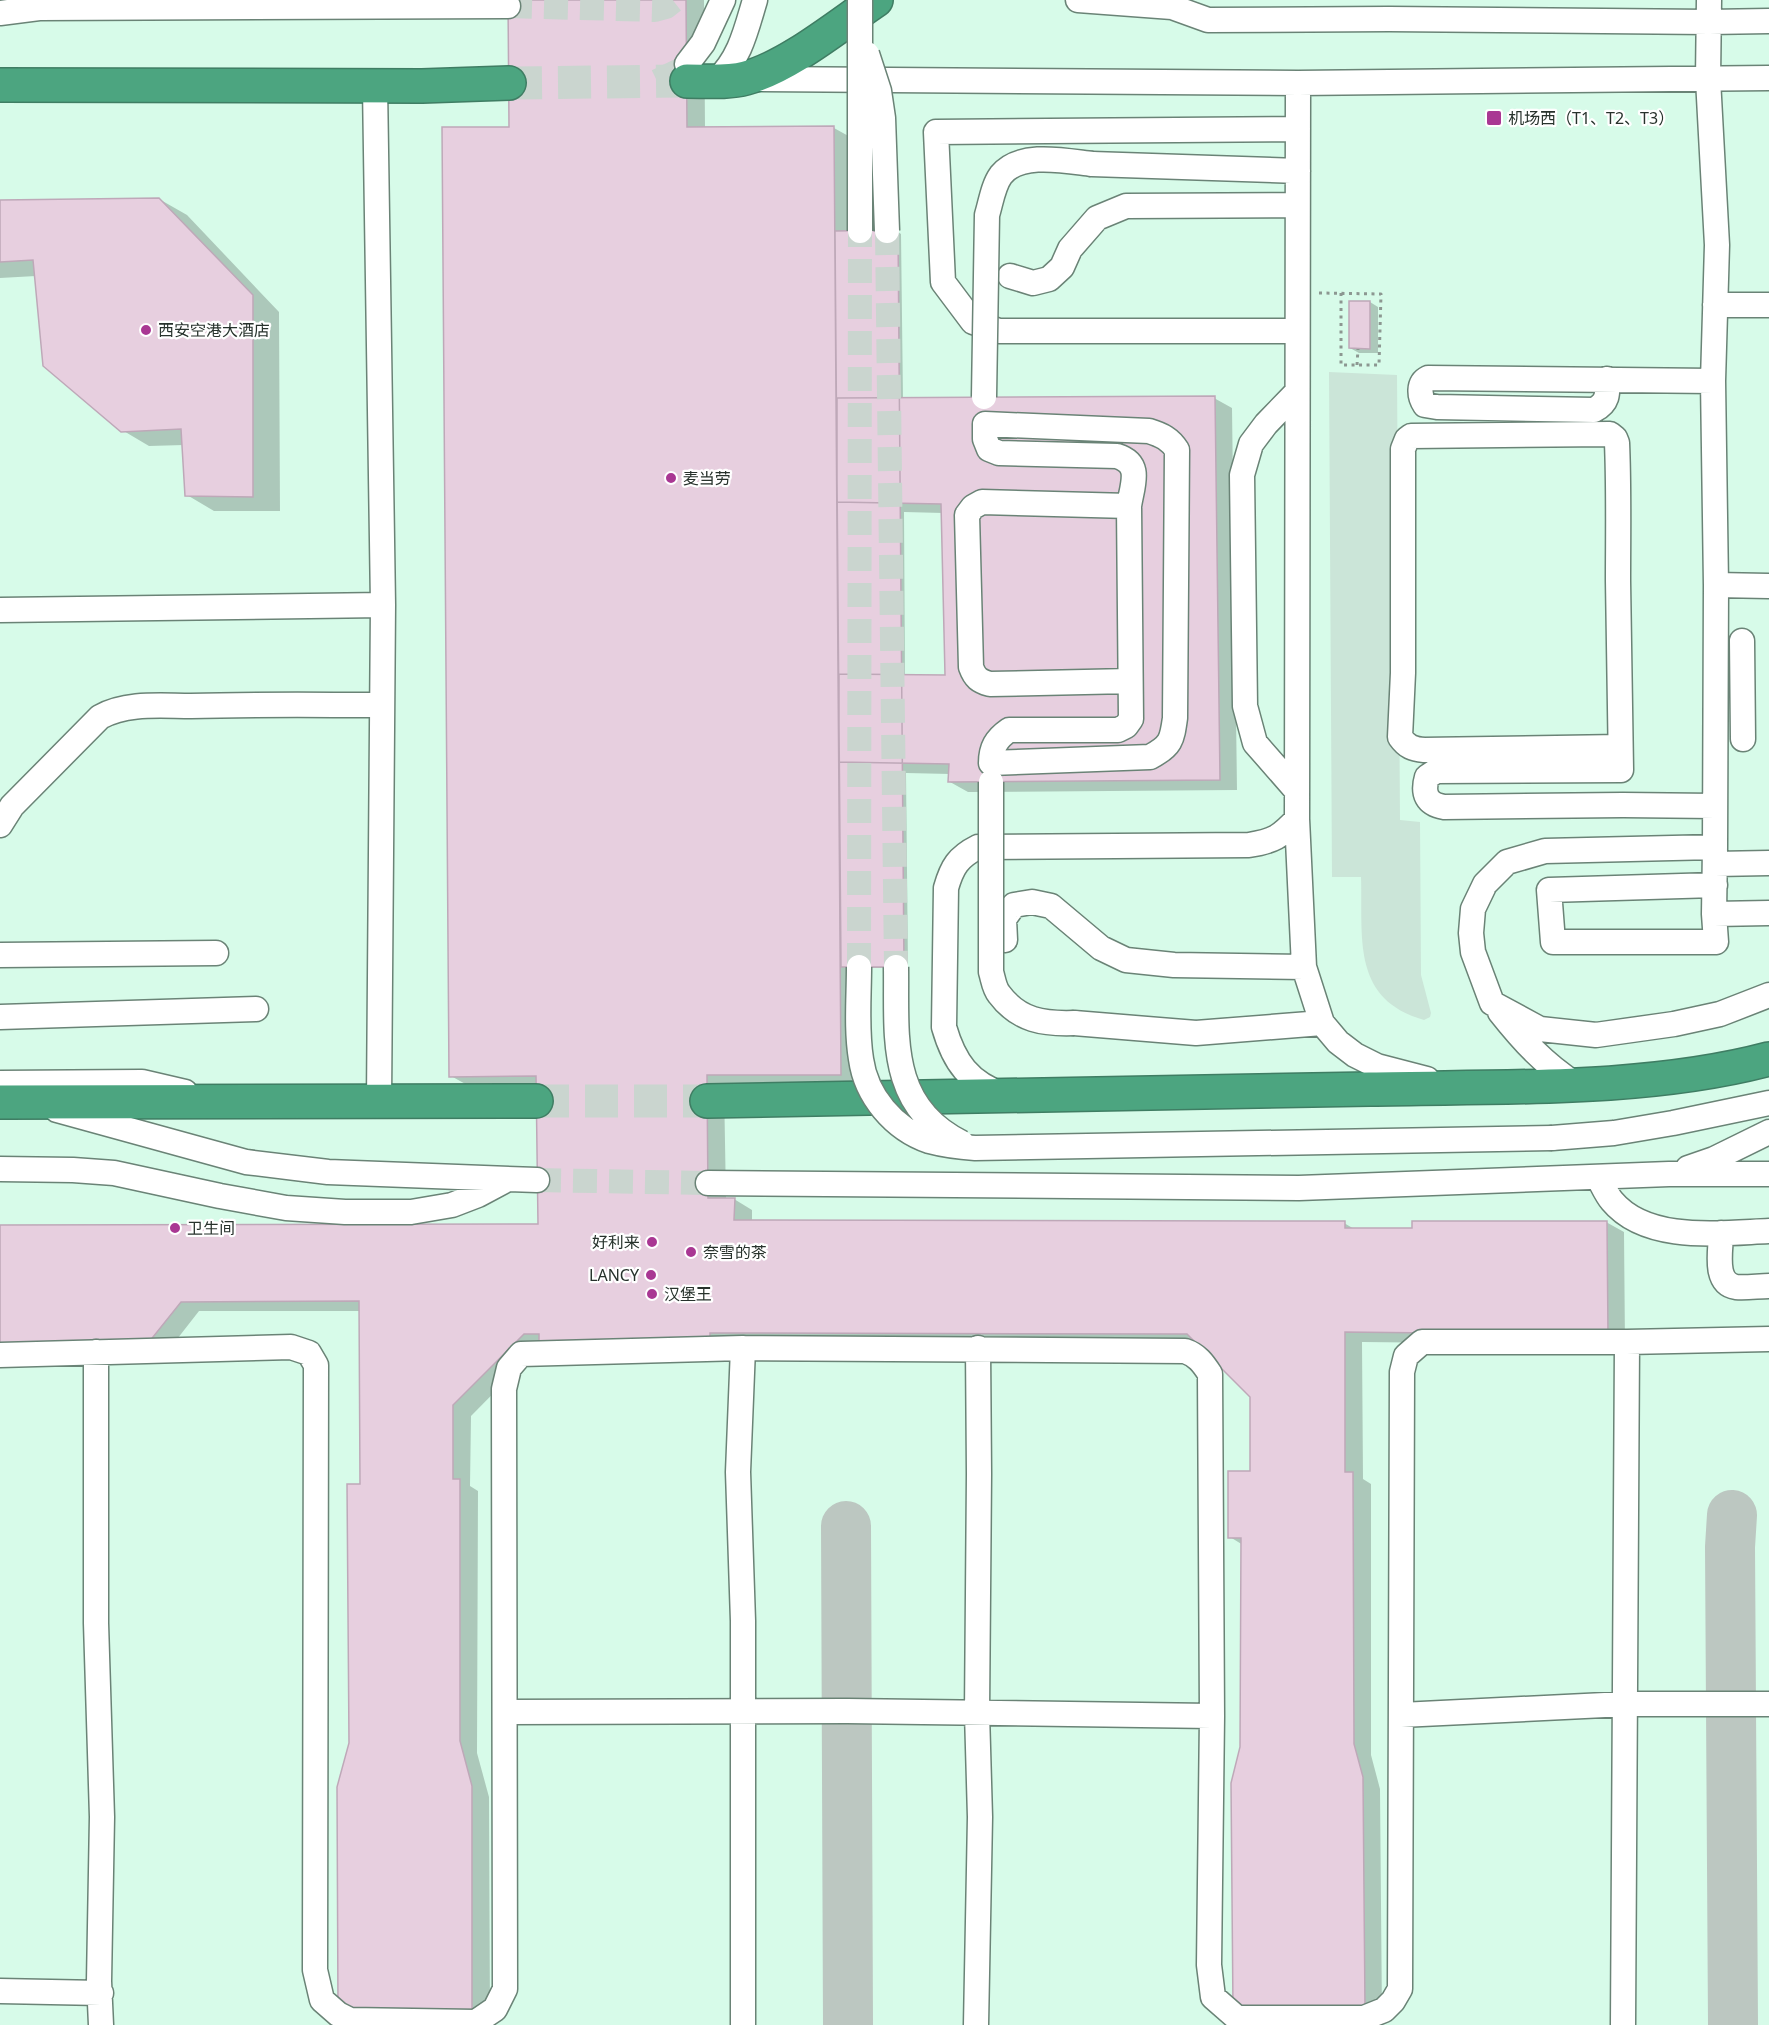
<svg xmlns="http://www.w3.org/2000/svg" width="1769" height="2025" font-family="'Noto Sans','Noto Sans SC',sans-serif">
	<rect width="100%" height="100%" fill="#f3fef8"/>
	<path fill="#d7fbe9" d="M0,0H1769V2025H0Z"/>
	<path fill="#cbe5d8" d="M1329,372L1397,375L1400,820L1420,822L1421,975L1431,1013L1430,1017L1424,1020C1351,999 1363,938 1361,877H1332Z"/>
	<path fill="#0003" fill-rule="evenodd" d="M510,0H704L705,128H834L852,138L853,232H898L901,234L903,399L1214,398L1232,408L1237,790L968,792L950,782V774L906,773L908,968H858L859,1084L724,1085L726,1199H734L752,1210V1221L1344,1223L1356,1230L1606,1222L1624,1232L1625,1345L1362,1342L1363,1479L1371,1484V1755L1380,1789L1382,2018H1253L1242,1747L1243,1545L1230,1537L1251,1473L1252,1397L1198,1344L541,1345L471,1416L470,1486L478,1491L477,1753L489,1797L490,2020H357L350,1743L362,1486L361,1311H199L167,1352L0,1227L539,1225L538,1086H469L451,1076L511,129ZM904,512L943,513L946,676H905Z
		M159,199L187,215L279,312L280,511H214L187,495L184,445L149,446L122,430L36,276L0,278V202Z
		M1370,302L1378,307V353H1359L1350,348Z"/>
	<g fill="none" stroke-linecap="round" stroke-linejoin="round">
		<path stroke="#bcc7c1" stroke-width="50" d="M1732,1515L1730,1547L1733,2025
			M846,1526L848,2025"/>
	</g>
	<path fill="#e7cfdf" stroke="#bea8b8" stroke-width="1.5" d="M508,0H686L687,127L834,126L841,1075H707L708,1198H735L734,1220L1345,1221V1228H1412V1221H1607L1608,1335L1345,1332V1472H1353L1354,1744L1363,1777L1365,2008L1233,2009L1231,1783L1240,1747L1241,1538H1228V1471H1250V1397L1187,1334L710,1333V1344L539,1346V1334H524L453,1405V1479H460V1741L472,1786V2011L338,2010L337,1787L349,1743L347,1484H360L359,1301L181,1302L149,1342L0,1343V1225L538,1224L536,1076L449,1077L442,127H509Z
		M159,198L253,295V497L185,496L181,429L121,432L43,366L33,260L0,262V200Z
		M898,230L904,967H841L835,231Z
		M1349,301H1370V349L1349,348Z
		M1215,396L1220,780L948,782L949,764L839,762V674L945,675L941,504L837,502V398Z"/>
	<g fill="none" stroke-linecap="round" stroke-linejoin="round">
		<path stroke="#cad5cf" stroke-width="24" stroke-dasharray="24 12" stroke-linecap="butt" d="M508,6L655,10L666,7L675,0
			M657,81L682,69L687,64
			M887,231L896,967
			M859,967L860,231
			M537,1180L708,1183"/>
		<path stroke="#cad5cf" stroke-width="33" stroke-dasharray="33 16" stroke-linecap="butt" d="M509,83L687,81
			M536,1101H707"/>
		<defs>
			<path id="minor" d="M1078,0L1172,7L1208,20L1389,19L1709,22L1769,21
				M0,13L39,8L508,6
				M687,64L703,43L723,0
				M754,79L1298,83L1769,78
				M716,81C740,59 746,30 755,0
				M1298,83L1297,819L1304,967L1322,1023L1338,1042L1355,1055L1377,1066L1427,1079
				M375,86L383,605L379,1101
				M1092,164L1298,171
				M1010,276L1033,283L1049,279L1062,267L1070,249L1097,218L1126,206L1297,205
				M1715,305H1769
				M1297,331H999L973,322L943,282L936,132L1298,129
				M1607,379C1608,394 1608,403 1594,410L1437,407L1425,405C1419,396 1418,383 1428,378L1713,381L1717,245L1708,79L1709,0
				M1713,381L1716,585
				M985,424L1149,431C1162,435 1170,439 1177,450L1175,718C1172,740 1171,746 1150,757L991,763C991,748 996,739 1009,730H1118L1126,726L1131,719L1129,506C1132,485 1143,464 1117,456L999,453L989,449L985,439Z
				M1129,506L982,502L973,507L967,515L971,667C975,678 979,681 990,684L1130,681
				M1769,586L1716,585L1715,847L1545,851L1507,862L1485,884L1473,909L1471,933L1473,952L1492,1003L1540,1029L1596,1035L1674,1024L1720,1014L1769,995
				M0,610L383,605
				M1742,641L1743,739
				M1620,747L1424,750C1413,749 1407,747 1400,737L1403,673V449L1407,439L1411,436L1610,434L1615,438L1617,443C1619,489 1618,535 1618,581C1619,644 1620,707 1621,770L1436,771L1427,777C1422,794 1427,804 1444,807L1623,805L1715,806
				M1297,791L1255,743L1245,706L1242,475L1251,444L1266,424L1297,392
				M0,825L12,806L100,717C127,702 161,706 191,706C254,704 318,705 381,705
				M1715,847L1714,914L1769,913
				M1715,864L1769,863
				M1714,914L1716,942H1553L1549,890L1715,885
				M1005,940L1004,919L1014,905L1032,902L1051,906L1101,948L1126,960L1174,965L1304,967
				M0,955L216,953
				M1500,1012C1523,1041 1544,1064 1575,1084
				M0,1017L256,1009
				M1074,1023L1196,1033L1322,1023
				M0,1083L142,1082L185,1092
				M1004,1095C969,1083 954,1062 944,1027L946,888C952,867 958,857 978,847L1249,845C1274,841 1280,837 1297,819
				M57,1110L246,1162L328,1172L537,1180
				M1552,1138L1614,1133L1673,1123L1769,1103
				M1688,1168L1714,1159L1769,1132
				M0,1169L73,1170L114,1173L220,1196L286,1208L345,1212H411L452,1205L478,1195L506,1180
				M1598,1177C1602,1184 1606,1194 1612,1201C1647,1243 1720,1233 1769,1231
				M708,1183L1299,1188L1669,1174H1769
				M1721,1233C1721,1250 1713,1283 1736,1287C1746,1288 1759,1286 1769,1286
				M743,1348L738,1472L743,1621V2025
				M96,1352V1623L102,1817L99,1981L101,2025
				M0,1355L291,1347L309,1353L316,1365L315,1970L322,2000L338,2014L350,2020L476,2022L495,2009L505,1989L504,1389L509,1368L521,1354L743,1348L1185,1351C1197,1355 1203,1363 1210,1374L1212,1716
				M505,1712L847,1711L1212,1716L1209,1965L1213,1997L1237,2018H1364L1384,2010L1393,2001L1400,1989L1402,1372L1406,1356L1422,1342H1627L1769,1339
				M1401,1715L1625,1704H1769
				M0,1991L101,1993
				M976,2025L980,1817L977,1713L979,1474L978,1348
				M1623,2025L1627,1342"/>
			<path id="highway" d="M687,81C706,81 728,83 746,78C788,67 839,25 876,0
				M0,85L422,86L509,83
				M707,1101C928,1099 1149,1095 1370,1089C1498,1086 1645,1092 1769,1059
				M0,1102L536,1101"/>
		</defs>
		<use href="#minor" stroke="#6a8376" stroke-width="27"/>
		<use href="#highway" stroke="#3f7d63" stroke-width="36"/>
		<path stroke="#8c9791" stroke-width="3" stroke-dasharray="3 4.5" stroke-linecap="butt" d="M1319,293L1381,294L1379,365H1341V293
			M1357,365L1358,349"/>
		<use href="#minor" stroke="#fff" stroke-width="24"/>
		<use href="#highway" stroke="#4ca580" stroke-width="33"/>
		<defs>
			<path id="minor-bridge" d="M867,54L879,91L883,118L887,231
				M860,231V0
				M984,397L987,215C991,202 993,186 1001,175C1020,151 1066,161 1092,164
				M991,782V972C993,978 994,988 999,994C1019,1021 1044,1024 1074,1023
				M859,967C859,997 856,1029 861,1059C866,1096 894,1129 929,1141C944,1145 959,1147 975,1148L1552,1138
				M896,967C897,1036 887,1106 962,1143"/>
		</defs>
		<use href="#minor-bridge" stroke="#6a8376" stroke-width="27" stroke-linecap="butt"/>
		<use href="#minor-bridge" stroke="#fff" stroke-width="24"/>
	</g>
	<g fill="#a93793" stroke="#fff" stroke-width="2">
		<rect x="1486" y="110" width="16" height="16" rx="3"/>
		<circle cx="146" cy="330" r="6"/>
		<circle cx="671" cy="478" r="6"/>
		<circle cx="175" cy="1228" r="6"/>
		<circle cx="652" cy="1242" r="6"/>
		<circle cx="691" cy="1252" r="6"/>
		<circle cx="651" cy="1275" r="6"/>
		<circle cx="652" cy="1294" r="6"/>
	</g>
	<g text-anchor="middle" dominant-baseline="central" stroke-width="4.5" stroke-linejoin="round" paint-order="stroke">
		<g font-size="16" fill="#27322c" stroke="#fff" text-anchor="start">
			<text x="1508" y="118">机场西（T1、T2、T3）</text>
			<text x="158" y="330">西安空港大酒店</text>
			<text x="683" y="478">麦当劳</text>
			<text x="187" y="1228">卫生间</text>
			<text x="640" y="1242" text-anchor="end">好利来</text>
			<text x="703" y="1252">奈雪的茶</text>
			<text x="639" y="1275" text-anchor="end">LANCY</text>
			<text x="664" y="1294">汉堡王</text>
		</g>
	</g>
</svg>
